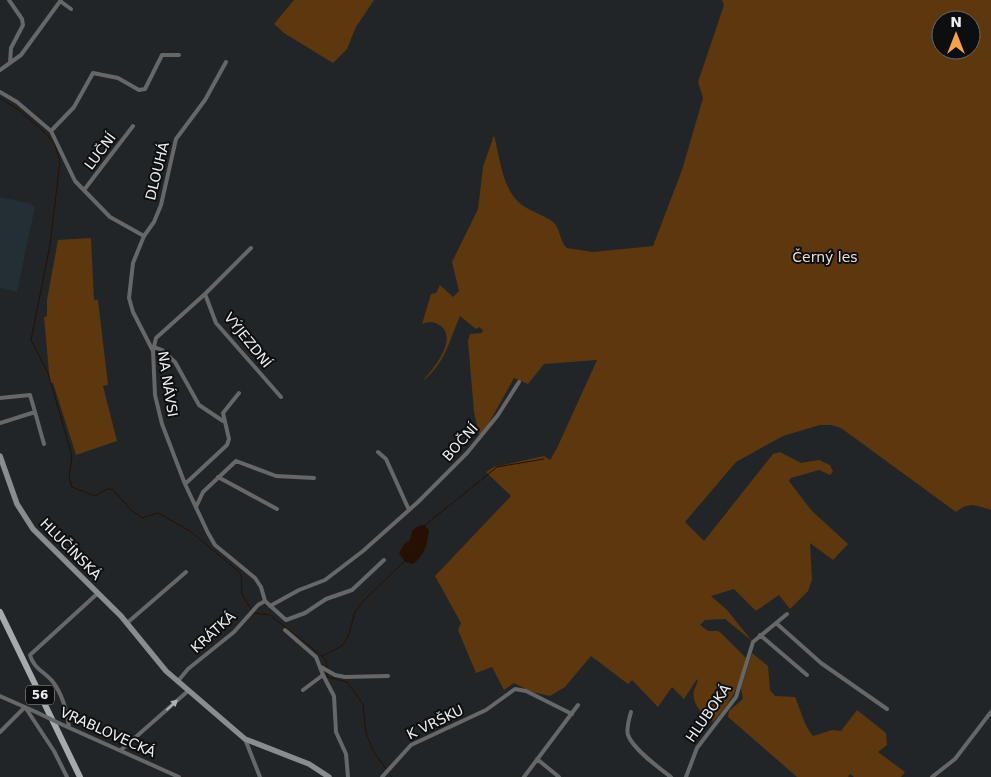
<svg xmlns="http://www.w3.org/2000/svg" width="991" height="777" font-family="'DejaVu Sans',sans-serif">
	<rect width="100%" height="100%" fill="#212528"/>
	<path fill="#242e35" d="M0,197L28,203L35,207L17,292L0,288Z"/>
	<path fill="#5d370e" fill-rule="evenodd" d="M294,0H374L356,27L347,49L333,63L284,33L274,24Z
		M722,0H991V510C977,506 969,501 956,512L841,428L831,425H820L783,436L736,462L685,522L704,541L773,454L780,452L801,463L819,460L830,465L833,472L830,475L819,470L791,478L789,481L811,510L848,544L833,560L810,543L812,580L808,591L790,609L779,595L756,611L734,589L711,596L727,610L752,641L725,619L705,620L700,625L708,631H718L722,634L746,658C739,687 733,700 713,722C704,717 691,703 694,691C695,686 698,685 697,679L684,699L672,687L658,707L632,680L628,684L591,656L565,687L550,696L532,692L514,683L504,690L492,667L476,673L458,630L461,623L435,576L511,496L486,472L494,467L544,456L550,460L557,448L597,360L544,364L528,384L514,378L480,439L474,412L468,341L470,334L482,333L483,330L479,327L476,329L460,316C449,341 446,362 423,381C433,369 458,340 441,326C434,321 429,321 422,324L431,294L436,293L440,285L453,297L459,291L452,262L478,209L483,167L494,135C500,158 502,190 522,205C532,212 544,215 553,222C561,229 559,241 567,248L593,252L653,246L682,170L703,98L698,82L724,5ZM941,20H971V50H941Z
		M91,238L94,300H98L108,385L103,386L117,441L76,455L53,383H50L44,317L47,316V300L58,240Z
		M752,653L768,666L770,690L775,696L795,697C800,708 805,728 813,736L832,730L841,731L857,710L886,733L887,745L878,752L905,772L901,777H854L850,774L848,777H797L728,717L729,711L743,699L741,688Z"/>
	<path fill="#261100" d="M424,525L429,530C427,545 425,555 413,564L405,562L399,553L405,543L410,540L412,531L418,526Z"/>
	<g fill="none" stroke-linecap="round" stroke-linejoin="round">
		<path stroke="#261100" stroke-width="1" d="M0,98L20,111L43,131L54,143L60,161L50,245L31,340L48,373L72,456L69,478L72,487L95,496L107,489H112L131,510L142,518L158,513L190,531L238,571L241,575L242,594L251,609
			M424,526L497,467L544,459
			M254,613L270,615L322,656L326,661L327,669
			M322,656L342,646L348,637L355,612L364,600L404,562
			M327,673V677L347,682L363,704L366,733L374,752L386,769
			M390,775L392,777"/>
		<path stroke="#656769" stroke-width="4" d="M9,0L22,19L23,25L11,48L10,63
			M60,1L71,9
			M226,62L205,100L176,139L161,205L154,222L144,236L133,263L129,298L133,312L153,351L155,395L162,424L185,484L208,533L215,545L255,578L261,587L265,601L286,620L305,613L326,599L352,590L384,560
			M0,70L21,55L61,0
			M0,92L17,102L51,131L75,181L110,217L144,236
			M51,131L74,107L93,73L118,78L139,90L145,89L162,55H179
			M84,190L133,126
			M205,294L216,323L281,397
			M154,347L162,350L175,362L199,405L223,421
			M153,351L156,338L205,294L251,248
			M0,398L30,395L35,412
			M0,423L35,412L44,444
			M378,452L386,459L409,510
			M218,477L277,509
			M185,484L227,445L229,439L223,413L239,393
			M196,507L203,492L236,461L276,476L314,478
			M270,606L299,590L325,580L363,551L418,502L467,453L498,415L519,382
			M127,623L186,572
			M776,623L821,663L887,709
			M285,630L316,657L323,675L334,696L336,732L346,754L348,777
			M760,635L807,675
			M321,667L335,675L345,677L388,676
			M178,681L188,669L234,632L258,605L265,601
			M303,690L323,675
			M0,696L36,712
			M631,712C629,719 626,729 628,735C633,749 659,768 671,777
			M63,725L179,777
			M69,727C67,712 62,694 53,682C45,672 33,668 30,655L98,593
			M0,732L25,707L54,751L67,777
			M245,739L260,777
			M121,750L188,691
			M537,759L559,777
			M382,777L411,745L486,710L515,689L526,691L572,714
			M524,777L578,705
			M686,777L697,748L736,697L753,642L787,614
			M932,777L955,759L991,712"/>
		<path stroke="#898d8f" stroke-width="5.5" d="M0,456L17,504L33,529L121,616L166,671L245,739L309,764L329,777"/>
		<path stroke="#a6aaad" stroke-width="6" d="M0,612L80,777"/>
		<path stroke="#656769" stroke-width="4" d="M36,712L63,725"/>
	</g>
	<defs><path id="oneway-solid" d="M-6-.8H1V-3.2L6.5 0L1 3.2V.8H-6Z" transform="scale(1.25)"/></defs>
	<use fill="#afb2b4" href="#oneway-solid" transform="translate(172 705) rotate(-43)"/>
	<g text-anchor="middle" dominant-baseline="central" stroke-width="4" stroke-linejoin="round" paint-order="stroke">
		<rect fill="#0c0e0f" stroke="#a9acad" stroke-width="1" x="26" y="685.5" width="28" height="19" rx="4"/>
		<g font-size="12" font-weight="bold" fill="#eceff1">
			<text x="40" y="695">56</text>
		</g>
		<g font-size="14" fill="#eceff1" stroke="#0c0e0f">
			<text transform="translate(100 151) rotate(-53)">LUČNÍ</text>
			<text transform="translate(157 171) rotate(-76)">DLOUHÁ</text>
			<text transform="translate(248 340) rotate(51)">VÝJEZDNÍ</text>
			<text transform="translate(168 384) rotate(81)">NA NÁVSI</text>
			<text transform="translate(460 442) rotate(-48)">BOČNÍ</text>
			<text transform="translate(71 549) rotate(45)">HLUČÍNSKÁ</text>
			<text transform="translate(213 632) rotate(-42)">KRÁTKÁ</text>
			<text transform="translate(708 713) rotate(-55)">HLUBOKÁ</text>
			<text transform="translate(435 722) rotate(-26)">K VRŠKU</text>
			<text transform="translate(108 732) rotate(24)">VRABLOVECKÁ</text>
		</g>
		<g font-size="14" fill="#f1dece" stroke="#0c0e0f">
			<text x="825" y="257">Černý les</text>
		</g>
	</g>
	<g transform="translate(956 35)"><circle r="24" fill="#0c0e0f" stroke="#666869"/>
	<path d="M0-4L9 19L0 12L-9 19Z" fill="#f7a149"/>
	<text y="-8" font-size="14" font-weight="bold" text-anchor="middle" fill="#eceff1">N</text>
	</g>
</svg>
